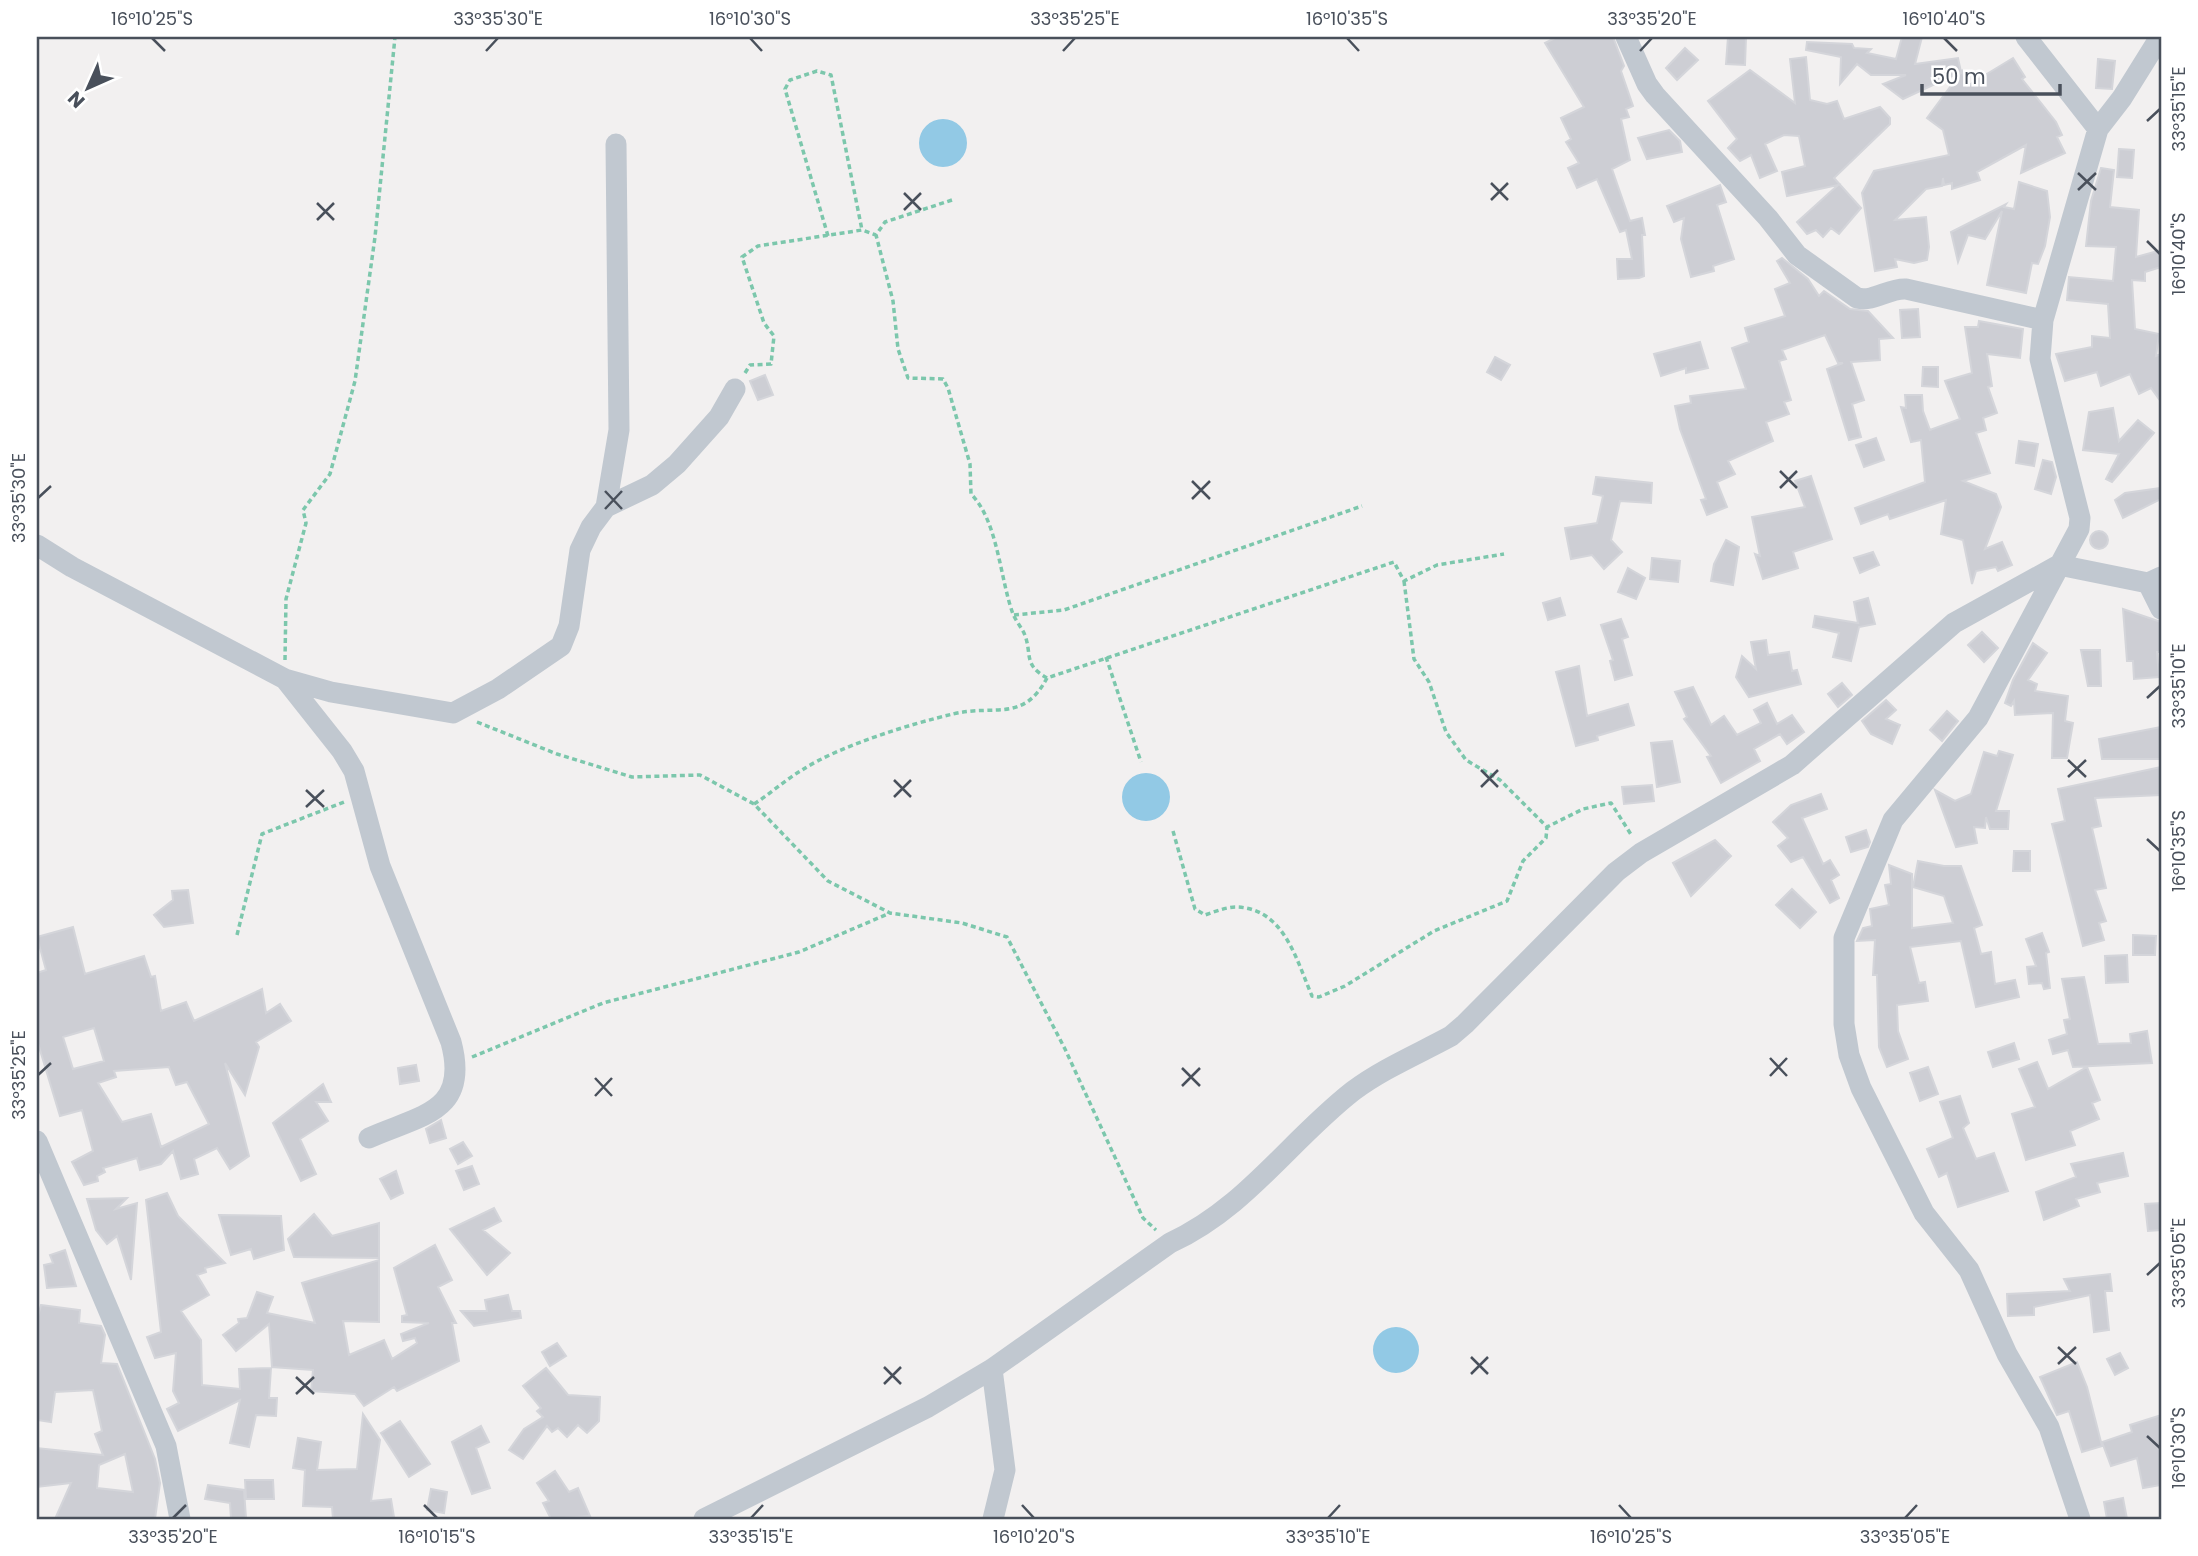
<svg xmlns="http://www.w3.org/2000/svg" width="2198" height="1556" font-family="Poppins,sans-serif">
	<rect width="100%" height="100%" fill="#f2f0f0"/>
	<path fill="#92c9e5" d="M919 143a24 24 0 1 1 48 0a24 24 0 1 1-48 0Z
		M1122 797a24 24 0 1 1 48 0a24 24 0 1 1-48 0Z
		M1373 1350a23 23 0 1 1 46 0a23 23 0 1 1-46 0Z"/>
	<path fill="#cdced4" stroke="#d4d5da" stroke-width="2" fill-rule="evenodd" d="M1557,37H1613L1624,66L1621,71L1633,106L1626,109L1629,117L1621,119L1630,160L1612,169L1630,221L1642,218L1645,235H1642L1644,276L1639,278L1618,279L1617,259H1632L1626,230L1620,232L1597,179L1577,188L1568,168L1579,163L1566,142L1571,139L1561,118L1584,107L1545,43Z
		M1728,37H1746L1745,65L1726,64Z
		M1902,37H1922L1915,64L1958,58L1961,72L1903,99L1883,84L1906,75H1871L1857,64L1840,84L1841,57L1806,50L1807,42L1852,44L1854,48L1871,49L1867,53L1896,59Z
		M1685,48L1698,60L1677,80L1666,68Z
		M1806,57L1810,100L1827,104L1837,101L1844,119L1880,107L1890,118V124L1834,178L1861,208L1839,234L1831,228L1823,237L1816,230L1807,234L1797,222L1838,185L1787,196L1782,172L1805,166L1799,136L1784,135L1765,144L1777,171L1760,178L1751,155L1740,161L1728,148L1737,139L1708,101L1750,70L1795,103L1790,59Z
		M2013,58L2025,77L2022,79L2056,122L2062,135L2057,137L2065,153L2021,173L2026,145L1977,172L1980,180L1952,189V183L1944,185L1943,178L1942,186L1926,189L1895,220L1926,217L1929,247L1927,260L1914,263L1895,259L1897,267L1875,271L1862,193L1874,171L1949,155L1943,130L1927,118L1962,71L1967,86Z
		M2098,59L2115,61L2112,89L2096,88Z
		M1669,130L1680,141L1682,152L1647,159L1638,138Z
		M2119,149L2134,150L2132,178L2117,177Z
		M2101,168L2114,170L2110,207L2139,210L2136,257L2161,250V267L2145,272V281L2132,280L2135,329L2159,334L2156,356L2161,354V402L2151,388L2139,394L2130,374L2101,386L2097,372L2065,381L2056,354L2092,347V336L2110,338L2108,304L2067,300L2069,277L2113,281L2116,247L2086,246L2091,201Z
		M2019,182L2047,191L2050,217L2045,246L2038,264L2032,263L2026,293L1987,285L2002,211L1985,239L1968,235L1958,262L1951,232L2006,204L2004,207L2014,209Z
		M1720,185L1726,202L1717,205L1734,259L1713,266L1714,271L1691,277L1681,239L1684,218L1674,222L1667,206Z
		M1782,258L1808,279L1819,296L1824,291L1850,309L1868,311L1893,338L1879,339L1880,360L1851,362L1864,400L1852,404L1861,437L1849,440L1827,369L1843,363H1838L1825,335L1782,350L1786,359L1779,361L1791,400L1784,402L1789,414L1766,422L1773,441L1728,461L1735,474L1717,482L1727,507L1707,515L1701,500L1706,499L1680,429L1675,406L1691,403L1690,396L1746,389L1732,348L1749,342L1745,328L1785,316L1775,289L1790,283L1777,261Z
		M1918,309L1920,337L1902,338L1900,310Z
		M1979,321L2023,329L2020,358L1987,354L1992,386L1988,387L1997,413L1983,418L1986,430L1976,433L1990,473L1963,481L1996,494L2001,507L1985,549L2002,542L2012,565L1998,571L1996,567L1976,571L1972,584L1963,540L1941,534L1946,500L1890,519L1888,514L1861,524L1855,508L1925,482L1921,440L1911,442L1901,407L1906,408L1905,395H1922L1923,411L1930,430L1960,419L1945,381L1972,373L1965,327H1978Z
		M1700,342L1708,368L1686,373V368L1661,376L1654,354Z
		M1495,357L1510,365L1501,380L1487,372Z
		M1923,367H1938V387L1922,386Z
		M765,375L773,395L758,400L750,381Z
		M2113,408L2119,441L2138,420L2154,433L2112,482L2106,479L2119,454L2083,450L2089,412Z
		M1876,438L1884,460L1864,467L1856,445Z
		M2019,441L2038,444L2034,466L2016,463Z
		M2043,460L2052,462L2056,477L2051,494L2035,489Z
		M1811,476L1832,539L1793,552L1798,568L1763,579L1755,554L1760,556L1752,517L1805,507L1795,481Z
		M1596,477L1652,483L1651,503L1620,501L1611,540L1622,552L1604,569L1592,555L1571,559L1565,528L1597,523L1603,496L1593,494Z
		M2161,488V499L2123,518L2115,500L2125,493Z
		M2090 540a9 9 0 1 1 18 0a9 9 0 1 1-18 0Z
		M1726,540L1739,547L1733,585L1711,581L1714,564Z
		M1873,552L1879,565L1860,573L1854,558Z
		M1652,558L1680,561L1678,582L1650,579Z
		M1628,568L1645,578L1636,599L1618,592Z
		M1560,598L1565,615L1548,620L1543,603Z
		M1868,598L1875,624L1859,627L1851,661L1833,657L1839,633L1813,627L1815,616L1858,623L1854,602Z
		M2123,609L2161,622V652H2157L2159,677L2134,679L2133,661H2127Z
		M1621,619L1628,637L1622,639L1632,675L1615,680L1610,661L1613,660L1601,625Z
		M1982,632L1998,648L1984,662L1968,645Z
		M1766,640L1768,655L1789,652L1792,671L1797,670L1801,684L1749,697L1736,677L1742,656L1756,669L1751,642Z
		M2033,643L2047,653L2028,680L2037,684L2035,691L2068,696L2065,721L2073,723L2067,758H2052L2053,713L2015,715L2014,701L2011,706L2005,703L2013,680Z
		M2081,650H2100L2101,686H2088Z
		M1579,666L1587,716L1628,704L1634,725L1597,736L1598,740L1576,746L1556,672Z
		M1842,683L1852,695L1838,707L1828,694Z
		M1693,687L1711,725L1724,716L1737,735L1761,723L1754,710L1767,703L1777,724L1792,715L1804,732L1787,744L1780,734L1754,749L1760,761L1721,783L1707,757L1711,756L1684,719L1687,717L1675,692Z
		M1886,700L1896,710L1886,719L1900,725L1892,744L1871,734L1862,721Z
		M1947,711L1958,721L1942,741L1930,730Z
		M2161,727V759H2102L2099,739Z
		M1672,741L1680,782L1657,787L1651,743Z
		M1999,751L2013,755L1996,811H2009L2008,829H1990L1986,817L1985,828L1974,827L1977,843L1956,847L1935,790L1955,801L1971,794L1984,752L1997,756Z
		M2161,767V795L2095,798L2101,826L2092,828L2106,888L2095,890L2106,921L2099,923L2104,940L2083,946L2052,824L2065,821L2058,789Z
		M1652,785L1654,801L1624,804L1622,787Z
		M1821,794L1827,809L1802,818L1823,864L1830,860L1839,875L1831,880L1839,898L1830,903L1803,857L1791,862L1778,846L1788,838L1773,822L1791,805Z
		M1866,830L1870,842L1868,847L1851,852L1846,837Z
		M1715,840L1731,856L1691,896L1673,863Z
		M2014,851H2030V871H2013Z
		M1918,861L1944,866H1961L1982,925L1974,928L1981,954L1991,952L1995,984L2015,980L2019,997L1976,1007L1961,941L1910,947L1919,983L1925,982L1928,1001L1897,1005L1898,1031L1908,1059L1887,1067L1879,1047L1877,975H1873L1875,940L1857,941L1863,928L1872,926L1870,909L1889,905L1885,885L1891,884L1889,865L1912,874V928L1953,923L1944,896L1913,887Z
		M1792,889L1816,912L1800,928L1776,905Z
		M188,890L193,923L164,927L154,915L173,900L172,891Z
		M73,927L85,974L144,956L151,977L155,976L161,1011L186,1002L194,1021L262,989L266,1013L280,1004L291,1021L256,1042L259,1047L245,1095L225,1063L249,1156L230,1169L217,1148L194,1159L198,1174L181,1179L173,1151L161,1164L140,1170L137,1158L103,1168L105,1172L97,1176L98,1181L84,1185L72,1162L93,1151L82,1110L60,1116L37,1040V973L46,970L37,937ZM94,1028L104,1061L73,1069L63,1037ZM169,1067L176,1085L187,1082L209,1124L161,1147L151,1114L122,1122L98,1083L116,1077L114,1071Z
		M2042,933L2049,952L2046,953L2050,988L2044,989L2042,983L2029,984L2027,967L2036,966L2026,939Z
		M2133,935L2156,936L2155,955H2133Z
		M2127,955L2128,982L2106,983L2105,956Z
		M2084,977L2098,1044L2131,1043L2130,1034L2147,1031L2152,1063L2073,1067L2068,1050L2053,1054L2049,1040L2067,1034L2064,1020L2070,1019L2062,979Z
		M2014,1043L2019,1059L1993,1067L1988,1052Z
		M2037,1062L2048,1089L2087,1067L2100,1100L2092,1103L2099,1119L2070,1131L2075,1145L2026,1160L2012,1114L2035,1107L2019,1069Z
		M416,1065L419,1081L400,1084L398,1068Z
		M1928,1067L1938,1094L1920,1101L1910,1073Z
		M323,1084L331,1102H316L328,1121L300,1139L316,1174L301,1181L273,1123Z
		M1960,1096L1969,1123L1963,1128L1976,1159L1994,1153L2008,1191L1958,1207L1947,1173L1939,1177L1927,1149L1953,1138L1940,1102Z
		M441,1120L446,1138L430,1143L426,1129Z
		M463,1142L472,1156L458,1164L450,1149Z
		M2123,1153L2128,1176L2097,1183L2100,1192L2076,1199L2079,1206L2044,1220L2036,1192L2076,1177L2071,1164Z
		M472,1166L479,1184L464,1190L456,1171Z
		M396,1171L403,1193L391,1199L380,1179Z
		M167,1193L178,1216L225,1263L205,1268L206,1272L197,1275L209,1295L181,1311L201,1340L202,1385L240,1389L239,1369L271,1368L269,1398H277L276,1416L256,1415L249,1447L230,1443L240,1400L178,1431L167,1409L179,1403L173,1391L176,1353L155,1358L147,1337L161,1332L146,1200Z
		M127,1198L116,1209L137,1203L131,1280L117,1236L107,1244L96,1230L87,1199Z
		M2161,1203V1230L2148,1231L2145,1204Z
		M494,1208L501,1221L483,1230L510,1253L487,1275L450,1229Z
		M314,1214L332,1236L379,1223V1258L294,1257L288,1239Z
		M219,1215L281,1216L284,1250L254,1259L251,1249L231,1255Z
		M435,1245L452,1280L438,1287L456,1323H452L459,1361L397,1391L394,1387L364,1406L355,1394L311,1391L313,1370L272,1367L269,1324L236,1351L223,1335L239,1323L238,1319L247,1318L257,1292L273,1297L267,1313L315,1323L302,1283L379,1260V1322L343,1321L349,1355L384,1340L392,1359L417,1343L415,1338L403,1341L401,1334L429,1323L402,1322V1316L407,1315L394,1268Z
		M65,1250L76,1286L47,1288L44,1265L53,1263L50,1255Z
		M2110,1274L2112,1291H2105L2109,1330L2094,1332L2090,1295L2034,1307V1315L2008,1316L2007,1294L2070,1291L2064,1279Z
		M508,1295L512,1311H520L521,1318L474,1326L461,1311H487L485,1300Z
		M41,1305L80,1310L79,1323L101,1326L105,1335L101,1363L117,1364L155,1459L160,1483L155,1519H55L71,1483L37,1487V1448L103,1455L95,1434L102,1431L93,1390L55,1392L51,1422L37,1420V1320ZM125,1454L133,1492L97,1488L99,1465Z
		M557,1343L566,1356L550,1366L542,1352Z
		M2120,1353L2128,1368L2115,1375L2107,1359Z
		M2077,1362L2087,1387L2102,1446L2082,1452L2069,1411L2057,1415L2040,1377Z
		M546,1368L568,1395L600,1397L599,1421L587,1433L578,1425L567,1437L558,1428L552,1432L547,1426L523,1459L509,1450L524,1429L543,1417L537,1411L541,1408L523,1386Z
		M363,1414L380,1440L371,1501L391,1499L394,1517L333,1519L332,1507L303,1506L305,1470L293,1468L298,1438L321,1442L317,1470L357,1469Z
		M2161,1415V1485L2143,1488L2137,1458L2111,1466L2102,1442L2132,1432L2130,1425Z
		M400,1421L430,1464L409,1477L381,1433Z
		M481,1426L489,1442L476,1448L490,1488L472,1494L452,1442Z
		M555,1471L569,1492L578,1488L590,1516L551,1519L543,1503L549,1501L537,1483Z
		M245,1480H273L274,1499H246Z
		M208,1485L244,1490L246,1518L231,1519L230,1503L205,1499Z
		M431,1489L447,1492L444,1513L427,1510Z
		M2123,1498L2127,1519H2107L2104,1502Z"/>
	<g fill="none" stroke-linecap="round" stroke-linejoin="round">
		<path stroke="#7cc7ac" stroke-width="3.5" stroke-dasharray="5 3.5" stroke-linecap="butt" d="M952,200L885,222L876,235L893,301L898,349L908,378L943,379L948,388L970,464L971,494C998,521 1000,579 1013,614C1016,621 1021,627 1024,633C1033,654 1022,664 1047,678L1394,562L1404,581L1437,565L1504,554
			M828,236L785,89L790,80L817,71L831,75L862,230
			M745,373L750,365L771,364L774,336L764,323L742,257L758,246L862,230L876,235
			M1404,581L1414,659L1429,682L1446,732L1466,760L1500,780L1547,827L1583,809L1611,803L1632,836
			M1014,615L1064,610L1362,506
			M1106,657L1141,762
			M285,660L286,599L306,523L303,510L330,474L355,381L375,237L395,37
			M477,722L557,754L632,777L700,775L754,804L828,881L890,913L962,923L1007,937L1065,1049L1143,1218L1156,1230
			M754,804C770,794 785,780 802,770C839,746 910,724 953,714C995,704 1023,723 1047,678
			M1173,831L1195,909L1205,915C1214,912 1226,907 1236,907C1284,908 1296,959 1312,996L1319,997L1345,986L1434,931L1507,901L1523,861L1546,838L1547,827
			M237,935L262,834L344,802
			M472,1057L603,1003L799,952L890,913"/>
		<path stroke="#c1c8d0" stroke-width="21" d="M1626,37L1647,84L1655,95L1768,218L1797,255L1857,298C1875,302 1888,288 1906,289L2043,320
			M2026,37L2098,129L2043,320L2040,359L2080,518L2079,529L1978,718L1893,820L1844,938V1024L1849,1055L1861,1088L1924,1213L1969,1270L2007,1354L2049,1427L2080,1519
			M2098,129L2122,98L2160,37
			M606,507L619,430L616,144
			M37,545L72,567L285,679L331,692L453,713L498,689L561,646L569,626L580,550L591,527L606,507L652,485L677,464L719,417L735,389
			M2148,583L2161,609
			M285,679L342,751L354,771L380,866L451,1042C470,1113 420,1115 369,1138
			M37,1141L166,1446L180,1519
			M992,1369L1005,1470L993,1519
			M704,1519L928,1407L992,1369L1170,1243C1246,1208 1289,1141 1353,1091C1382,1069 1420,1053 1451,1036L1465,1024L1616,872L1641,853L1792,765L1954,623L2059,565L2148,583L2161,577"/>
	</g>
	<path fill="none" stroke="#49505b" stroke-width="2.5" d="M152,38L165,51M750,38L762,51M1347,38L1359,51M1944,38L1957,51M486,51L498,38M1063,51L1075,38M1640,51L1652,38M2147,121L2160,109M2078,173L2096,190M1491,183L1508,200M2078,190L2096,173M904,193L921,210M1491,200L1508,183M317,203L334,220M904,210L921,193M317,220L334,203M2147,241L2160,254M1780,471L1797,488M1192,481L1210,499M1780,488L1797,471M605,491L622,509M38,498L51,486M1192,499L1210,481M605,509L622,491M2147,698L2160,686M2068,760L2086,777M1481,770L1498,787M2068,777L2086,760M894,780L911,797M1481,787L1498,770M306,790L324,807M894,797L911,780M306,807L324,790M2147,839L2160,851M1770,1058L1787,1076M1182,1068L1200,1086M38,1075L51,1063M1770,1076L1787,1058M595,1078L612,1096M1182,1086L1200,1068M595,1096L612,1078M2147,1275L2160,1263M2058,1347L2076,1364M1471,1357L1488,1374M2058,1364L2076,1347M884,1367L901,1384M1471,1374L1488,1357M296,1377L314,1394M884,1384L901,1367M296,1394L314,1377M2147,1436L2160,1448M424,1505L437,1518M1022,1505L1034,1518M1619,1505L1631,1518M173,1518L186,1505M751,1518L763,1505M1328,1518L1340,1505M1905,1518L1917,1505"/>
	<rect width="2198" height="1556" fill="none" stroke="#ffffff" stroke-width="77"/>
	<g transform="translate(88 88) rotate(225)" stroke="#ffffff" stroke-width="5" paint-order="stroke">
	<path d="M0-5L12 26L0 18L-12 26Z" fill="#49505b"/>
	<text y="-10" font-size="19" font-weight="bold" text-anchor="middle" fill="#49505b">N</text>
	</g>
	<path d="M1922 84v10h138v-10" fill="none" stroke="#49505b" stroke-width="3.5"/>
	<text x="1932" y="84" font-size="21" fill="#49505b" stroke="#ffffff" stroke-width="5" paint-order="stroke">50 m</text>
	<rect x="38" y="38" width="2122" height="1480" fill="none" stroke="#49505b" stroke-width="2.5"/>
	<g font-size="18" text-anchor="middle" fill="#49505b">
		<text x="152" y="25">16°10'25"S</text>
		<text x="498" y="25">33°35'30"E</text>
		<text x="750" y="25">16°10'30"S</text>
		<text x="1075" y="25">33°35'25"E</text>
		<text x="1347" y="25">16°10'35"S</text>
		<text x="1652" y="25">33°35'20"E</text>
		<text x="1944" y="25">16°10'40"S</text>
		<text transform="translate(2179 109) rotate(-90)" y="6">33°35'15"E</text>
		<text transform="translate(2179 254) rotate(-90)" y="6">16°10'40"S</text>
		<text transform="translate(19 498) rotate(-90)" y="6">33°35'30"E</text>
		<text transform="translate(2179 686) rotate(-90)" y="6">33°35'10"E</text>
		<text transform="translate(2179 851) rotate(-90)" y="6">16°10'35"S</text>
		<text transform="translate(19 1075) rotate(-90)" y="6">33°35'25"E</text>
		<text transform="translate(2179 1263) rotate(-90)" y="6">33°35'05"E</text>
		<text transform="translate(2179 1448) rotate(-90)" y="6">16°10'30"S</text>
		<text x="173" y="1543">33°35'20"E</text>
		<text x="437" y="1543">16°10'15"S</text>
		<text x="751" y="1543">33°35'15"E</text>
		<text x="1034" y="1543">16°10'20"S</text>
		<text x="1328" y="1543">33°35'10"E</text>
		<text x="1631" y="1543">16°10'25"S</text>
		<text x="1905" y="1543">33°35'05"E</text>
	</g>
</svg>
